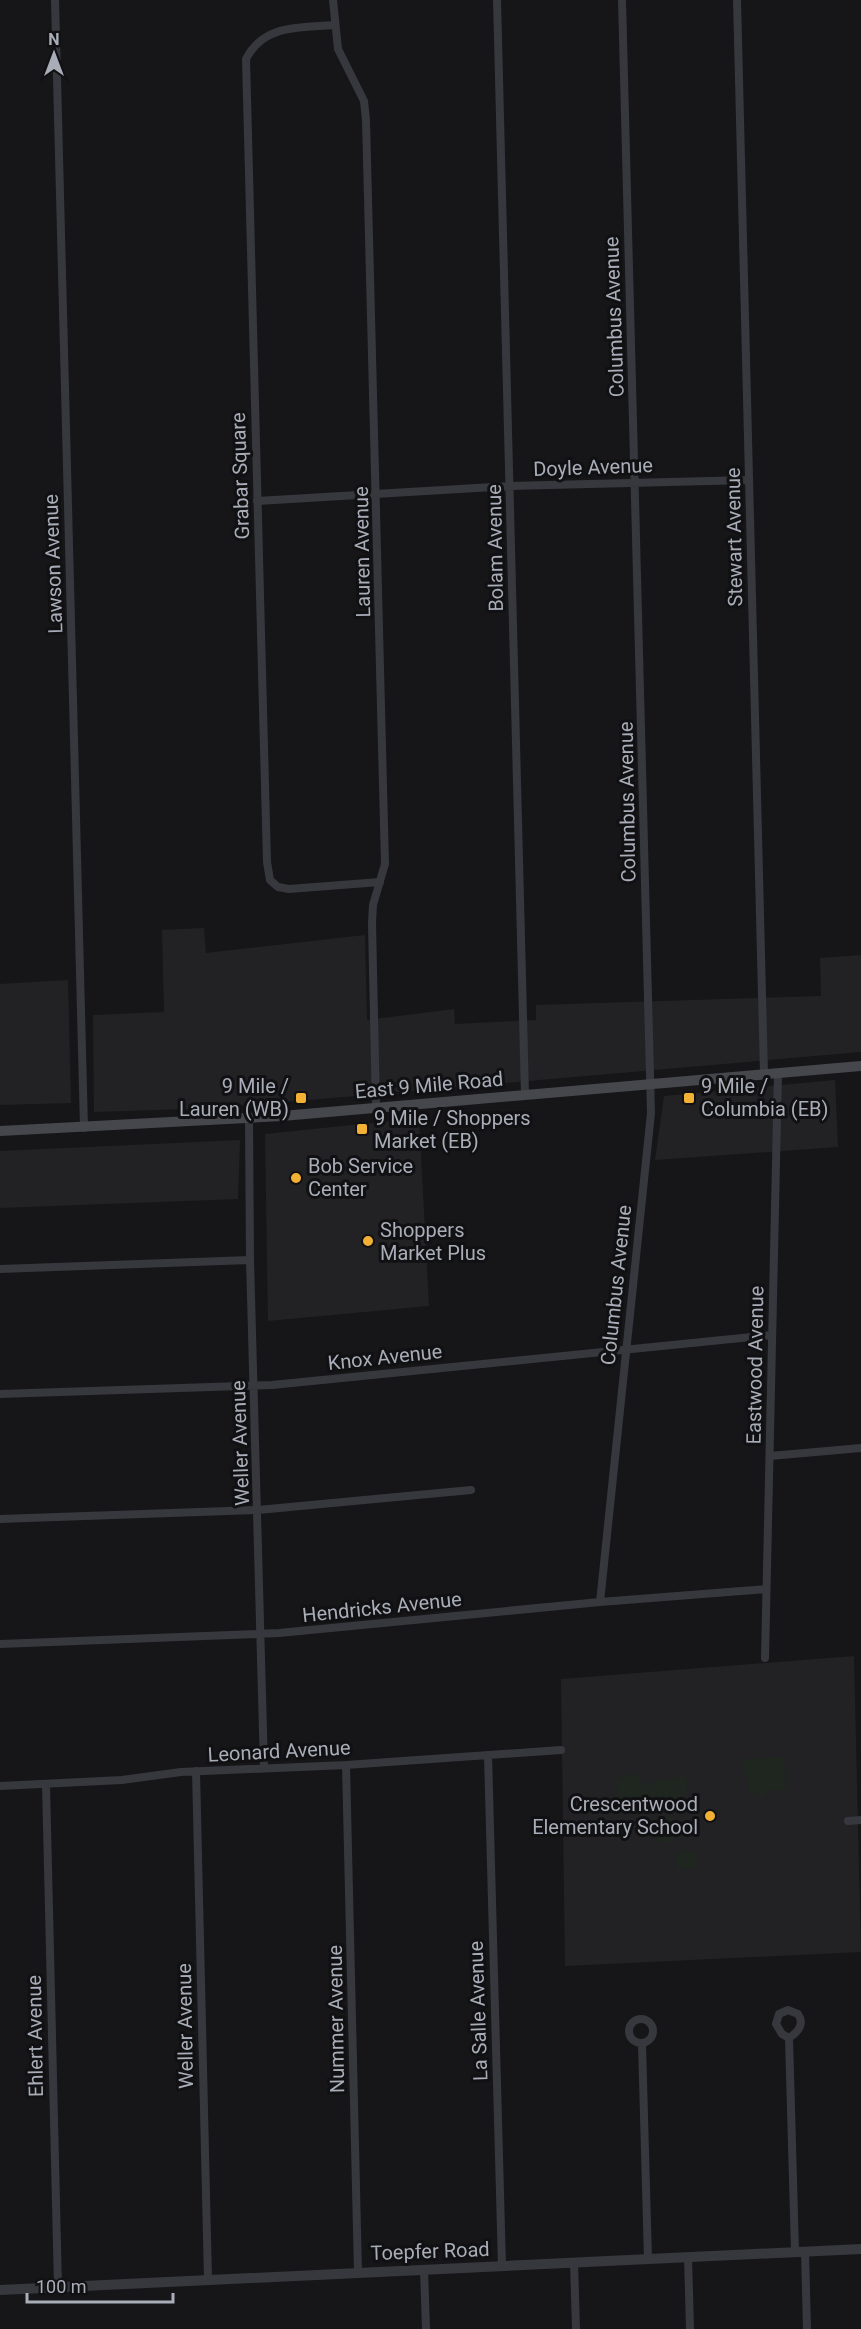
<svg xmlns="http://www.w3.org/2000/svg" width="861" height="2329" font-family="Roboto,sans-serif">
	<rect width="100%" height="100%" fill="#161618"/>
	<path fill="#222225" d="M204,928L206,953L365,935L367,1020L454,1009L455,1024L536,1020V1005L821,996L820,958L861,955V1052L309,1100L188,1109L94,1112L93,1015L164,1012L162,930Z
		M68,980L71,1103L0,1105V984Z
		M835,1080L838,1147L655,1160L664,1096Z
		M419,1118L429,1306L268,1321L265,1134Z
		M240,1140L238,1199L0,1208V1151Z
		M854,1656L861,1952L565,1966L561,1679Z"/>
	<path fill="#1e261f" d="M784,1757L786,1790L766,1791L765,1797H760V1793H750L741,1759Z
		M639,1773L641,1785H652L653,1780L678,1778L683,1774L688,1782L685,1796L679,1798L677,1807L672,1809L618,1807L617,1778Z
		M673,1817V1842H659L653,1836L652,1825L660,1818Z
		M676,1852H695L696,1869H677Z"/>
	<g fill="none" stroke-linecap="round" stroke-linejoin="round">
		<path stroke="#37383d" stroke-width="8" d="M55,0L84,1128
			M333,0L338,49L364,101L366,120L385,864L373,905L372,923L376,1109
			M497,0L525,1095
			M737,0L764,1074
			M334,25C299,28 264,24 246,59L267,862L270,880L278,887L289,889L380,882
			M257,501L510,486L749,480
			M249,1118L250,1260L264,1767
			M0,1269L250,1260
			M0,1394L272,1385L772,1335
			M770,1456L861,1448
			M0,1519L258,1510L471,1490
			M600,1602L651,1113L622,0
			M0,1644L279,1633L600,1602L766,1589
			M765,1658L778,1073
			M488,1755L502,2266
			M346,1765L358,2272
			M196,1771L208,2279
			M46,1784L58,2287
			M0,1786L122,1780L181,1772L346,1765L561,1750
			M848,1821L861,1820
			M788,2010L798,2014C805,2024 798,2032 789,2038L782,2034L776,2024L779,2014Z
			M629 2031a12 12 0 1 1 24 0a12 12 0 1 1-24 0Z
			M789,2038L795,2251
			M642,2044L648,2259
			M805,2251L807,2329
			M688,2257L690,2329
			M574,2262L576,2329
			M424,2269L426,2329"/>
		<path stroke="#37383d" stroke-width="10" d="M0,2290L861,2249"/>
		<path stroke="#45474d" stroke-width="10" d="M0,1131L282,1116L861,1066"/>
	</g>
	<g fill="#f2b134" stroke="#111113" stroke-width="2">
		<rect x="295" y="1092" width="12" height="12" rx="3"/>
		<rect x="683" y="1092" width="12" height="12" rx="3"/>
		<rect x="356" y="1123" width="12" height="12" rx="3"/>
		<circle cx="296" cy="1178" r="6"/>
		<circle cx="368" cy="1241" r="6"/>
		<circle cx="710" cy="1816" r="6"/>
	</g>
	<g text-anchor="middle" dominant-baseline="central" stroke-width="6" stroke-linejoin="round" paint-order="stroke">
		<g font-size="20" fill="#a8adb8" stroke="#111113">
			<text transform="translate(614 317) rotate(-92)">Columbus Avenue</text>
			<text transform="translate(593 467) rotate(-2)">Doyle Avenue</text>
			<text transform="translate(240 476) rotate(-92)">Grabar Square</text>
			<text transform="translate(734 537) rotate(-91)">Stewart Avenue</text>
			<text transform="translate(495 548) rotate(-91)">Bolam Avenue</text>
			<text transform="translate(362 552) rotate(-91)">Lauren Avenue</text>
			<text transform="translate(53 564) rotate(-92)">Lawson Avenue</text>
			<text transform="translate(627 802) rotate(-91)">Columbus Avenue</text>
			<text transform="translate(429 1085) rotate(-5)">East 9 Mile Road</text>
			<text transform="translate(616 1285) rotate(-84)">Columbus Avenue</text>
			<text transform="translate(385 1357) rotate(-6)">Knox Avenue</text>
			<text transform="translate(755 1365) rotate(-89)">Eastwood Avenue</text>
			<text transform="translate(240 1443) rotate(-92)">Weller Avenue</text>
			<text transform="translate(382 1607) rotate(-6)">Hendricks Avenue</text>
			<text transform="translate(279 1751) rotate(-3)">Leonard Avenue</text>
			<text transform="translate(478 2011) rotate(-92)">La Salle Avenue</text>
			<text transform="translate(336 2019) rotate(-91)">Nummer Avenue</text>
			<text transform="translate(185 2026) rotate(-91)">Weller Avenue</text>
			<text transform="translate(35 2036) rotate(-91)">Ehlert Avenue</text>
			<text transform="translate(430 2251) rotate(-2)">Toepfer Road</text>
		</g>
		<g font-size="20" fill="#a8adb8" stroke="#111113" text-anchor="start">
			<text x="289" y="1086" text-anchor="end">9 Mile /<tspan x="289" dy="23">Lauren (WB)</tspan></text>
			<text x="701" y="1086">9 Mile /<tspan x="701" dy="23">Columbia (EB)</tspan></text>
			<text x="374" y="1118">9 Mile / Shoppers<tspan x="374" dy="23">Market (EB)</tspan></text>
			<text x="308" y="1166">Bob Service<tspan x="308" dy="23">Center</tspan></text>
			<text x="380" y="1230">Shoppers<tspan x="380" dy="23">Market Plus</tspan></text>
			<text x="698" y="1804" text-anchor="end">Crescentwood<tspan x="698" dy="23">Elementary School</tspan></text>
		</g>
	</g>
	<g transform="translate(54 54)" stroke="#111113" stroke-width="4.5" paint-order="stroke">
	<path d="M0-4.5L10 22L0 15L-10 22Z" fill="#a8adb8"/>
	<text y="-9" font-size="16" font-weight="bold" text-anchor="middle" fill="#a8adb8">N</text>
	</g>
	<path d="M27 2293v9h146v-9" fill="none" stroke="#a8adb8" stroke-width="3"/>
	<text x="36" y="2293" font-size="18" fill="#a8adb8" stroke="#111113" stroke-width="4.5" paint-order="stroke">100 m</text>
</svg>
